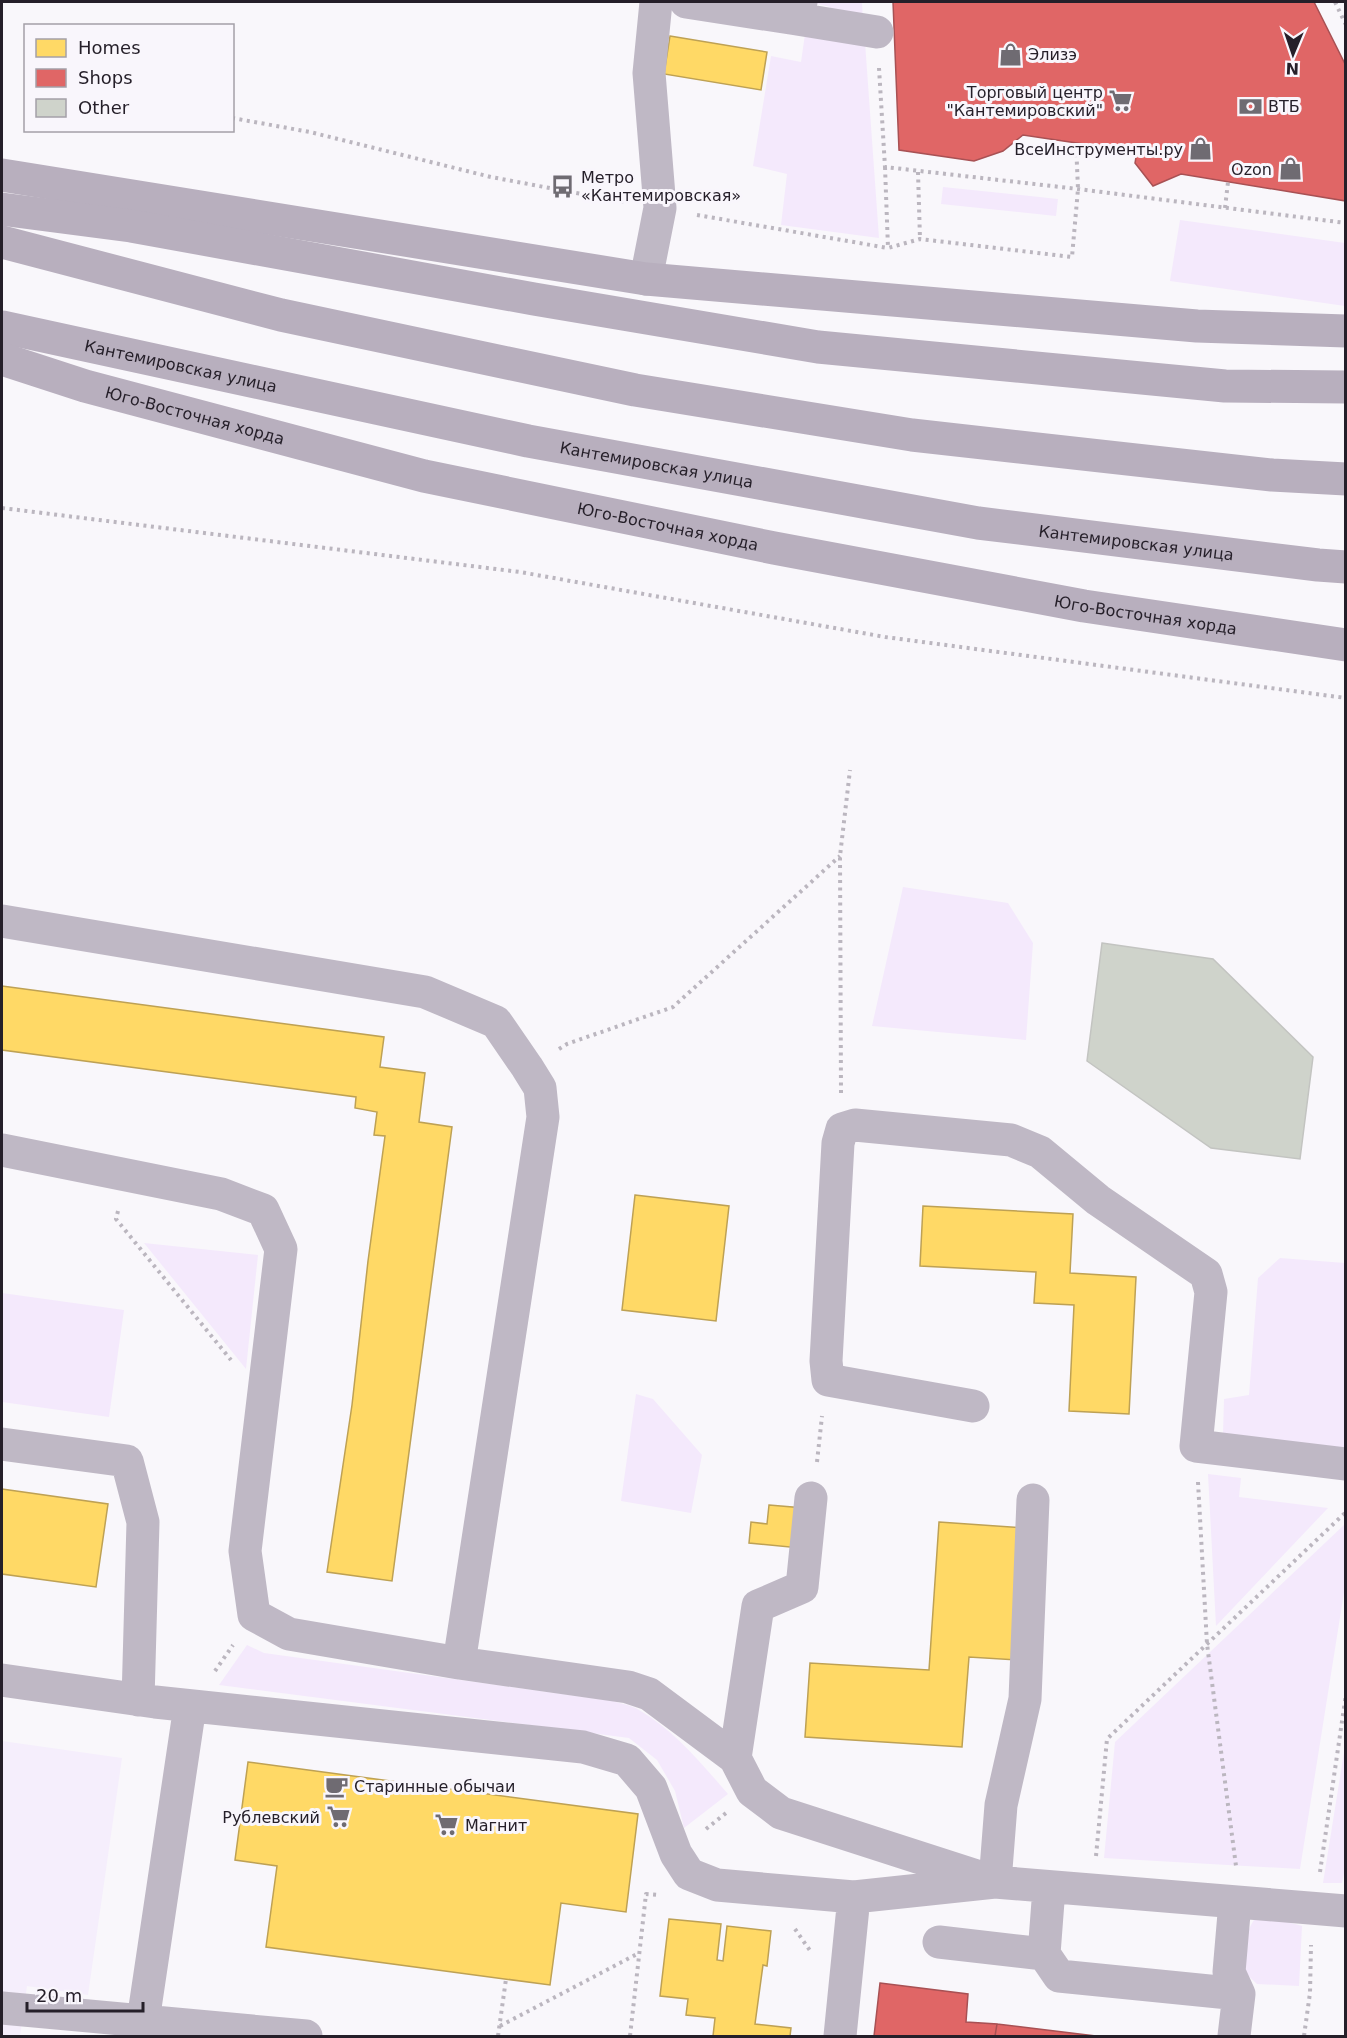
<svg xmlns="http://www.w3.org/2000/svg" width="1347" height="2038" font-family="'DejaVu Sans',sans-serif">
	<rect width="100%" height="100%" fill="#f9f7fb"/>
	<path fill="#f5eefc" d="M2,1741L122,1758L88,1995L27,1986L20,2036H2Z"/>
	<path fill="#f4e9fc" d="M810,2H862L863,23L829,20L830,7Z
		M806,27L865,42L879,238L781,225L787,174L753,166L771,56L801,62Z
		M943,187L1058,199L1056,216L941,204Z
		M1180,220L1345,243V306L1170,281Z
		M903,887L1008,903L1033,943L1026,1040L872,1026Z
		M144,1243L258,1255L246,1369Z
		M1280,1258L1345,1263V1452L1223,1434L1224,1399L1249,1395L1258,1278Z
		M2,1293L124,1310L109,1417L2,1402Z
		M636,1394L653,1399L702,1455L691,1513L621,1501Z
		M1208,1474L1241,1478L1239,1497L1328,1508L1216,1626Z
		M1345,1524V1586L1300,1869L1104,1858L1115,1742Z
		M247,1645L264,1653L613,1701C621,1704 632,1705 639,1710C675,1731 701,1763 728,1794L684,1828L675,1791L657,1760L629,1738L219,1685Z
		M1345,1746L1346,1863L1342,1883H1323Z
		M1270,1917L1302,1926L1299,1986L1257,1984C1251,1978 1243,1972 1242,1964C1239,1952 1248,1929 1254,1920Z"/>
	<path fill="#ffd966" stroke="#bea154" stroke-width="1.5" d="M670,36L767,52L761,90L664,74Z
		M2,986L384,1037L380,1067L425,1073L419,1122L452,1127L392,1581L327,1572L352,1405L368,1261L385,1136L374,1135L377,1112L355,1108L356,1097L2,1050Z
		M635,1195L729,1206L716,1321L622,1310Z
		M923,1206L1073,1214L1070,1273L1136,1277L1129,1414L1069,1411L1074,1305L1034,1303L1036,1272L920,1266Z
		M2,1489L108,1504L96,1587L2,1574Z
		M769,1505L804,1508L800,1548L749,1543L751,1522L767,1524Z
		M939,1522L1025,1528L1017,1660L969,1657L962,1747L805,1737L810,1663L929,1670Z
		M248,1762L638,1814L626,1912L561,1903L550,1985L266,1947L277,1866L235,1860Z
		M669,1919L721,1924L717,1960L723,1961L727,1926L771,1931L767,1966L763,1965L755,2024L791,2028L790,2036H713L715,2018L686,2015L688,1999L660,1996Z"/>
	<path fill="#e06666" stroke="#a85154" stroke-width="1.5" d="M893,2H1314L1346,66V201L1181,174L1153,186L1135,163L1137,152L1023,135L1003,151L974,161L899,150Z
		M880,1983L968,1994L966,2022L997,2024L995,2036H874Z
		M997,2024L1096,2036H995Z"/>
	<path fill="#cfd3cb" stroke="#c3c4c1" stroke-width="1.5" d="M1102,943L1213,959L1313,1057L1300,1159L1211,1148L1087,1061Z"/>
	<g fill="none" stroke-linecap="round" stroke-linejoin="round">
		<path stroke="#bbb6bf" stroke-width="4" stroke-dasharray="3 4.5" stroke-linecap="butt" d="M1335,2L1346,25
			M879,68L885,167L1078,189L1346,223
			M232,118L310,132L491,177L624,202
			M885,167L888,248L920,239L1072,257L1078,189L1076,143
			M918,172L920,239
			M1225,208L1228,182
			M697,215L888,248
			M2,508L520,572L885,637L1346,698
			M559,1049L567,1044L673,1007L840,856
			M841,1093L840,856L850,770
			M118,1211L116,1219L231,1360
			M817,1462L822,1416
			M1198,1482L1207,1644L1236,1866
			M215,1671L233,1645
			M706,1829L726,1813
			M1096,1856L1107,1739L1346,1512
			M1320,1872L1346,1694
			M795,1929L811,1952
			M500,2026L639,1953
			M498,2036L506,1979
			M630,2036L646,1894L658,1895
			M1304,2036L1310,1993L1311,1945"/>
		<path stroke="#bfb8c5" stroke-width="33" d="M686,2L797,19L801,2
			M797,19L877,32
			M646,279L660,208L649,73L656,2
			M2,921L425,992L496,1022L527,1067L540,1088L543,1117L459,1663
			M2,1150L221,1194L263,1210L281,1249L245,1551L254,1615L289,1634L459,1663L628,1687L649,1694L735,1758L752,1791L781,1813L995,1882L1001,1805L1025,1699L1033,1500
			M973,1406L828,1380L826,1361L838,1143L842,1129L855,1125L1011,1140L1040,1152L1098,1200L1206,1274L1211,1292L1196,1446L1346,1464
			M2,1444L127,1461L143,1522L138,1700
			M2,1680L155,1702L583,1747L627,1760L651,1788L676,1854L689,1874L717,1885L854,1897L995,1882L1346,1911
			M190,1706L143,2021L306,2036
			M735,1758L758,1606L802,1587L811,1498
			M939,1942L1044,1954L1049,1888
			M1044,1954L1059,1976L1239,1994
			M2,2008L143,2021
			M840,2036L854,1897
			M1234,2036L1239,1994L1229,1972L1235,1902"/>
		<g stroke="#b8afbe" stroke-width="33">
			<path d="M2,175L646,279L1197,326L1346,331"/>
			<path d="M2,209L131,226L534,299L818,347L1225,386L1346,387"/>
			<path d="M2,242L281,315L635,390L912,435L1272,475L1346,479"/>
			<path id="s1" d="M2,327L528,441L978,523L1318,565L1346,567"/>
			<path id="s2" d="M2,359L85,386L424,476L774,548L1084,606L1346,645"/>
		</g>
	</g>
	<defs>
		<symbol id="shop-bare" viewBox="-9 -9 18 18"><path d="M-5-2.5h2.3a2.7 3.5 0 0 1 5.4 0H5L5.5 6h-11ZM-1.5-2.5h3a1.5 2.3 0 0 0-3 0Z" fill="#6f6b72" stroke="#f9f6fc" stroke-width="2.5" paint-order="stroke"/></symbol>
		<symbol id="supermarket-bare" viewBox="-9 -9 18 18"><path d="M-6-5.5h2.5l.6 2H6L4.5 2H-2.5L-4.4-4H-6ZM-1.5 3.2a1.3 1.3 0 1 0 .1 0ZM3 3.2a1.3 1.3 0 1 0 .1 0Z" fill="#6f6b72" stroke="#f9f6fc" stroke-width="2.5" paint-order="stroke"/></symbol>
		<symbol id="bank-bare" viewBox="-9 -9 18 18"><path d="M-6-4H6V4H-6ZM0-2.3a2.3 2.3 0 1 0 0 4.6a2.3 2.3 0 1 0 0-4.6Z" fill="#6f6b72" stroke="#f9f6fc" stroke-width="2.5" paint-order="stroke"/></symbol>
		<symbol id="bus-bare" viewBox="-9 -9 18 18"><path d="M-5-6H5V4H4V6H2V4H-2V6H-4V4H-5ZM-3.5-4V0h7V-4ZM-3.5 1.2v1.5H-2V1.2ZM2 1.2v1.5H3.5V1.2Z" fill="#6f6b72" stroke="#f9f6fc" stroke-width="2.5" paint-order="stroke"/></symbol>
		<symbol id="cafe-bare" viewBox="-9 -9 18 18"><path d="M-5.5-4.5H6V0H3Q3 3.5 0 3.5H-2.5Q-5.5 3.5-5.5 0ZM3-3.2v2h1.7v-2ZM-6 4.5H4V6H-6Z" fill="#6f6b72" stroke="#f9f6fc" stroke-width="2.5" paint-order="stroke"/></symbol>
	</defs>
	<g fill-rule="evenodd">
		<use href="#shop-bare" x="994" y="38" width="33" height="33"/>
		<use href="#supermarket-bare" x="1104" y="84" width="33" height="33"/>
		<use href="#bank-bare" x="1234" y="90" width="33" height="33"/>
		<use href="#shop-bare" x="1184" y="132" width="33" height="33"/>
		<use href="#shop-bare" x="1274" y="152" width="33" height="33"/>
		<use href="#bus-bare" x="546" y="170" width="33" height="33"/>
		<use href="#cafe-bare" x="320" y="1770" width="33" height="33"/>
		<use href="#supermarket-bare" x="322" y="1800" width="33" height="33"/>
		<use href="#supermarket-bare" x="430" y="1808" width="33" height="33"/>
	</g>
	<g text-anchor="middle" dominant-baseline="central" stroke-width="6" stroke-linejoin="round" paint-order="stroke">
		<g font-size="16" fill="#251f29" stroke="#f9f6fc" text-anchor="start">
			<text x="1028" y="54">Элизэ</text>
			<text x="1103" y="92" text-anchor="end">Торговый центр<tspan x="1103" dy="18">"Кантемировский"</tspan></text>
			<text x="1268" y="106">ВТБ</text>
			<text x="1183" y="149" text-anchor="end">ВсеИнструменты.ру</text>
			<text x="1272" y="169" text-anchor="end">Ozon</text>
			<text x="581" y="177">Метро<tspan x="581" dy="18">«Кантемировская»</tspan></text>
			<text x="354" y="1786">Старинные обычаи</text>
			<text x="320" y="1817" text-anchor="end">Рублевский</text>
			<text x="465" y="1825">Магнит</text>
		</g>
		<g font-size="16" fill="#251f29" stroke="#f9f6fc">
			<text stroke="none"><textPath href="#s1" startOffset="183">Кантемировская улица</textPath></text>
			<text stroke="none"><textPath href="#s2" startOffset="201">Юго-Восточная хорда</textPath></text>
			<text stroke="none"><textPath href="#s1" startOffset="669">Кантемировская улица</textPath></text>
			<text stroke="none"><textPath href="#s2" startOffset="687">Юго-Восточная хорда</textPath></text>
			<text stroke="none"><textPath href="#s1" startOffset="1155">Кантемировская улица</textPath></text>
			<text stroke="none"><textPath href="#s2" startOffset="1173">Юго-Восточная хорда</textPath></text>
		</g>
	</g>
	<rect width="1347" height="2038" fill="none" stroke="#251f29" stroke-width="6"/>
	<rect x="24" y="24" width="210" height="108" fill="#f9f6fc" stroke="#a4a0a8" stroke-width="1.5"/>
	<rect x="36" y="39" width="30" height="18" fill="#ffd966" stroke="#a4a0a8" stroke-width="1.5"/>
	<text x="78" y="54" font-size="18" fill="#251f29">Homes</text>
	<rect x="36" y="69" width="30" height="18" fill="#e06666" stroke="#a4a0a8" stroke-width="1.5"/>
	<text x="78" y="84" font-size="18" fill="#251f29">Shops</text>
	<rect x="36" y="99" width="30" height="18" fill="#cfd3cb" stroke="#a4a0a8" stroke-width="1.5"/>
	<text x="78" y="114" font-size="18" fill="#251f29">Other</text>
	<g transform="translate(1293 54) rotate(182)" stroke="#f9f6fc" stroke-width="4.5" paint-order="stroke">
	<path d="M0-4.5L10 22L0 15L-10 22Z" fill="#251f29"/>
	<text y="-9" font-size="16" font-weight="bold" text-anchor="middle" fill="#251f29">N</text>
	</g>
	<path d="M27 2002v9h116v-9" fill="none" stroke="#251f29" stroke-width="3"/>
	<text x="36" y="2002" font-size="18" fill="#251f29" stroke="#f9f6fc" stroke-width="4.5" paint-order="stroke">20 m</text>
</svg>
